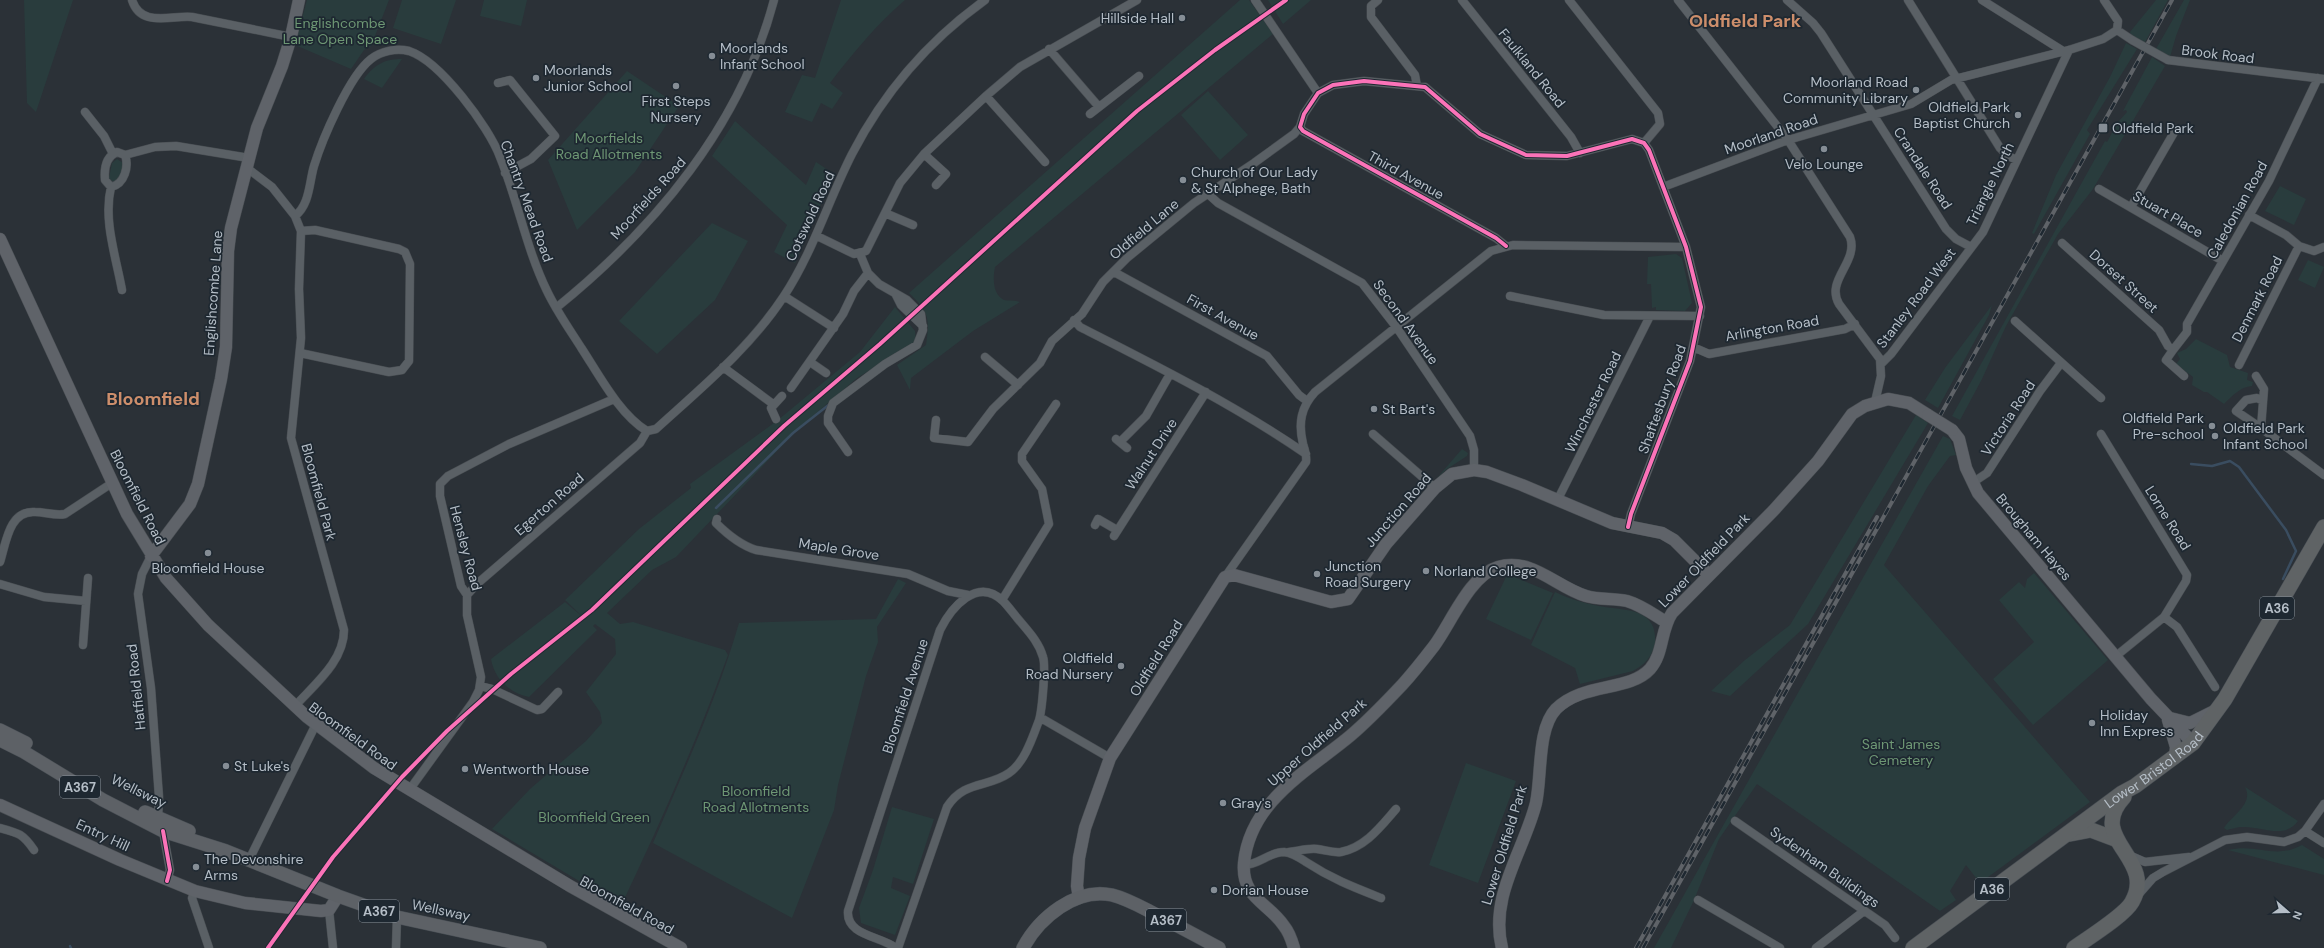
<svg xmlns="http://www.w3.org/2000/svg" width="2324" height="948" font-family="'DM Sans',sans-serif">
	<rect width="100%" height="100%" fill="#2b3137"/>
	<path fill="#293c3d" d="M24,0H73L36,112L27,103Z
		M307,0H389L371,46L364,50L351,69L295,45Z
		M402,0H456L441,44L393,28Z
		M484,0H527L521,26L480,16Z
		M841,0H905C876,25 853,53 830,83L843,93L832,109L821,103L812,122L785,112L802,75L815,78Z
		M1240,0H1249L1273,34L995,267C993,277 992,294 1004,300C1008,301 1015,300 1020,302L973,331L911,378L910,390L897,365L926,345C930,318 929,312 909,293Z
		M1268,0H1311L1283,24Z
		M2156,0H2168L2144,44L2132,37L2130,32Z
		M2184,0H2190L2176,36L2170,57L2156,49Z
		M2126,43L2137,49L2087,130L2090,134L2034,234L2032,233L2056,175L2110,77Z
		M2152,57L2165,66L2093,189L2058,234L2006,326L1982,379L1960,420L1952,416L2105,141L2107,142L2118,122L2127,112L2126,110L2123,111Z
		M402,59L382,88L364,79C375,64 385,59 402,59Z
		M627,71L679,106L635,172L577,230L548,160Z
		M1208,91L1248,135L1220,160L1181,115Z
		M735,121L806,185L816,162L834,174L795,263L774,252L787,225L712,156Z
		M117,159L123,163L121,177L113,182L109,178L112,163Z
		M2280,186L2306,199L2294,225L2265,211Z
		M712,223L748,241L715,300L657,354L619,321Z
		M1676,254L1682,258L1692,303L1685,311L1656,310V307L1652,308L1651,284H1647L1648,257Z
		M2308,260L2324,267L2315,288L2298,280Z
		M1992,305L1989,315L1938,408L1925,400L1945,368Z
		M895,307L915,331L916,342L857,378L799,428L676,557L652,570L607,613L620,624L633,622L725,650L728,655C697,740 660,824 621,906L494,830L492,829L530,789L586,741L602,723L600,712L586,692L616,654L615,639L595,624L593,626L597,630L529,697C510,694 494,678 491,659L565,602L585,619L565,600L639,529L691,488L690,484L778,420L860,352Z
		M2196,339L2227,355L2230,367L2248,373L2247,380L2253,382L2252,386C2240,387 2232,396 2224,404L2207,392H2204L2192,385L2193,377L2176,364L2180,359L2177,353L2186,349Z
		M1916,415L1928,423L1808,624L1730,696L1711,691L1745,660L1790,625Z
		M1943,436L1950,439L1956,455L1950,456L1928,486L1884,565L2090,802L1980,883L1966,865L1950,891L1956,900L1940,911L1757,784L1719,839L1694,900L1671,948H1654Z
		M1462,449L1468,453L1467,456L1447,469L1436,479Z
		M2034,573L2108,660L2033,725L1993,679L2034,642L1999,600L2019,582L2025,588L2027,579Z
		M1512,576L1553,593L1531,640L1486,619L1506,577Z
		M898,579L906,583L877,627L878,642L866,676L838,785L834,810L792,918L653,843C684,770 717,699 739,623L876,619Z
		M1555,592C1570,599 1583,603 1599,606C1622,611 1658,606 1655,643C1653,656 1644,665 1633,671L1580,684L1575,668L1531,645Z
		M1466,763L1516,781L1478,883L1429,865Z
		M2245,787L2298,821C2284,840 2262,826 2242,827C2237,827 2232,829 2227,830L2224,828C2232,815 2254,804 2245,787Z
		M892,807L934,819L913,884L893,877L891,888L910,896L895,935L861,923L859,908L873,870Z
		M2302,845L2324,859V875L2228,850C2257,843 2275,860 2302,845Z"/>
	<g fill="none" stroke-linecap="round" stroke-linejoin="round">
		<path stroke="#3a4d60" stroke-width="2.5" d="M2191,464L2212,466L2230,461L2239,467L2286,530L2296,551L2283,579
			M716,508L793,433L831,403
			M70,946L71,948"/>
		<defs>
			<path id="street" d="M132,0C141,28 171,15 192,17L291,37
				M1255,0L1318,93
				M1378,0L1371,6V17L1415,75L1417,86
				M1462,0L1571,137L1580,153
				M1569,0L1658,113L1660,124L1644,143
				M1678,0L1788,140L1850,237C1859,262 1825,280 1839,304L1880,359L1881,376L1875,402
				M1787,0L1813,23L1821,33L1946,229L1956,239L1971,247
				M1908,0L2000,148L2008,156L2017,160
				M1982,0L2063,51
				M2104,0L2118,21L2117,30
				M2117,30L2132,40
				M1049,49L1099,107
				M2168,60L2324,79
				M498,83L510,80L555,136L531,159L505,173
				M986,96L1045,162
				M85,112L104,136L113,154
				M1090,114L1139,76
				M117,152L125,155C129,166 125,184 111,187L105,180C104,169 105,157 117,152Z
				M924,154L946,174L936,185
				M125,155L155,147L176,146L249,158
				M247,168L272,187L295,216L301,231L299,289L301,338L291,438L344,630C344,661 315,684 295,706
				M111,187C103,220 116,257 122,290
				M1663,187L1788,140L1911,104L1951,80L2069,50L2103,39L2117,30
				M2099,189L2223,261
				M1207,193L1218,203L1362,283L1397,328L1470,436L1474,450V470
				M2131,207L2176,129
				M885,213L913,225
				M2249,215L2286,235L2299,246L2314,251L2324,247
				M295,216C310,204 309,183 314,166C322,140 349,76 371,59C381,51 396,48 409,51C440,61 489,127 500,157C518,201 526,248 547,291C557,312 570,330 582,349C599,375 620,415 647,431
				M817,236L854,254L866,251L900,183L924,154L986,96L1020,67L1137,0
				M2062,243L2159,330L2168,346L2173,350L2187,332V324L2269,181L2318,78
				M1506,246L1496,238L1303,131L1300,127L1304,114L1318,93L1333,85L1364,81L1425,87L1480,134L1526,155L1567,156L1632,139L1644,143L1649,150L1686,247L1701,307L1690,361L1631,514L1628,527
				M1114,272L1267,356L1299,395L1307,401
				M896,295L901,305L923,326
				M784,296L834,328
				M1510,296L1604,315L1700,316
				M556,308C655,228 741,125 774,0
				M1074,320L1080,327C1157,366 1235,405 1306,454
				M2015,321L2101,398
				M1693,347L1709,354L1845,329L1855,324
				M2173,350L2166,360L2184,376
				M300,353L389,372L402,370L409,361L410,264L405,252L399,249L315,230L301,231
				M985,357L1018,385
				M810,362L826,373
				M1881,364L1891,354L1983,232L2069,50
				M2239,365L2299,246
				M723,367L773,404
				M2256,376L2264,389L2261,428L2324,475
				M791,388L843,314L854,291L868,273
				M776,419L771,408L782,396
				M936,420L934,438L968,442L993,409L1040,363L1052,341L1082,314L1103,282L1127,258L1194,203L1254,163L1294,134L1300,127
				M2261,428L2236,411L2246,400L2257,398L2263,401
				M647,431L656,429C701,388 750,348 784,296C813,252 828,201 852,154C884,92 928,41 985,0
				M1373,434L1435,488
				M2101,434L2187,575L2186,581L2164,617L2116,656
				M1116,439L1127,448
				M1120,442L1146,416L1170,374
				M848,452L828,423V416L833,403L885,364L917,345L923,330L921,314L907,300L879,284L868,273L860,254
				M1972,483L1987,473L2040,391L2061,363
				M1558,499L1650,316
				M717,519L716,523C728,535 740,545 756,550L908,574L948,591L968,595
				M1095,525L1098,519L1117,530
				M1114,536L1206,392
				M151,556L142,574L138,594L151,688L159,797L158,819
				M0,562C6,543 9,510 35,512C45,512 55,516 65,514L112,483
				M1225,577L1306,462C1307,456 1305,450 1303,444C1298,423 1301,407 1315,392L1491,251L1513,245L1686,247
				M0,584L44,597L86,601
				M467,595L478,583L640,443L647,431
				M1002,600L1049,524L1042,489L1022,461V454L1056,404
				M2164,617L2177,627L2215,687
				M83,645L88,578
				M480,686L492,689L537,710L542,709L558,692
				M1041,718L1110,758
				M410,789L473,702L479,690L481,677L467,615V595L461,586L440,496V484L448,476L509,444L614,399
				M1735,821L1885,925L1895,938
				M0,828C19,833 23,834 34,850
				M163,831L170,870L167,881
				M2305,831L2324,843
				M1289,852C1298,851 1308,848 1317,849C1325,850 1332,853 1341,852C1366,847 1381,826 1396,809
				M2129,855L2145,862L2189,857
				M249,860L316,724
				M1244,865C1259,865 1269,852 1284,852C1293,853 1300,858 1306,862C1332,879 1353,887 1381,898
				M195,891L192,898L209,948
				M2138,895L2153,878L2163,872L2225,840L2247,837L2284,842L2298,837L2305,831L2324,804
				M1698,900L1780,948
				M329,910L333,948
				M396,948L397,917
				M896,948C881,936 846,936 848,911L940,630C951,608 977,576 1003,601C1008,606 1013,613 1018,619C1028,631 1039,642 1043,657C1046,666 1042,715 1038,723C1032,739 1024,763 1009,773C988,788 964,780 947,807L898,948
				M1816,948L1864,911"/>
			<path id="secondary" d="M0,239L127,514L166,578L208,625L307,717L374,768L570,886L681,948
				M1952,430L1959,439L1966,468L1978,493L2151,699L2193,743
				M151,556L190,504L198,484L221,379L226,347L228,251L231,228L257,128L282,66L291,37L299,0
				M2170,718L2190,723L2216,710
				M2168,720L2176,747L2175,758
				M0,805L120,860L195,891L245,903L321,911L329,910L338,896
				M1079,898L1077,886L1079,858L1085,828L1110,758L1225,577L1234,575L1331,602L1348,599L1386,544L1435,488L1452,474L1474,470L1487,472L1522,485L1612,523L1662,533L1674,540L1709,575
				M1294,948C1292,941 1289,932 1284,926C1269,903 1241,898 1244,863C1250,801 1308,771 1350,736C1369,720 1385,703 1402,685C1413,673 1424,659 1434,646C1451,623 1470,575 1498,567C1532,557 1556,587 1586,596C1599,600 1614,598 1627,601C1641,605 1653,614 1666,622
				M1502,948C1489,896 1524,851 1536,803C1542,775 1537,729 1556,709C1583,682 1629,692 1650,669C1664,653 1660,631 1672,613L1773,511L1818,461L1852,414L1865,406L1888,399L1909,403L1928,415"/>
			<path id="primary" d="M0,730L26,743
				M0,740L24,752L103,800L163,831L226,851L338,896L397,917L540,948
				M145,812L189,831
				M1023,948C1039,918 1076,887 1112,895C1128,899 1143,908 1157,915C1178,926 1199,937 1219,948"/>
			<g id="highway">
				<path d="M2070,834L2091,830L2115,839"/>
				<path id="s1" d="M1913,948L2122,793L2135,786L2193,743L2225,699L2324,527"/>
				<path d="M2074,948C2088,938 2125,915 2132,902C2157,858 2085,839 2124,797"/>
			</g>
		</defs>
		<use href="#street" stroke="#484d52" stroke-width="9"/>
		<use href="#secondary" stroke="#484d52" stroke-width="13"/>
		<use href="#primary" stroke="#484e54" stroke-width="14"/>
		<use href="#highway" stroke="#474d53" stroke-width="16"/>
		<use href="#street" stroke="#5a6065" stroke-width="8"/>
		<use href="#secondary" stroke="#5f6369" stroke-width="12"/>
		<use href="#primary" stroke="#5d6166" stroke-width="13"/>
		<use href="#highway" stroke="#5f6365" stroke-width="15"/>
		<defs>
			<path id="rail" d="M1636,948L1877,517
				M1643,948L2172,0"/>
		</defs>
		<use href="#rail" stroke="#5f6368" stroke-width="4"/>
		<use href="#rail" stroke="#1e2831" stroke-width="2.5" stroke-dasharray="8" stroke-linecap="butt"/>
		<defs>
			<path id="street-bridge" d="M2132,40L2168,60"/>
			<path id="secondary-bridge" d="M1928,415L1952,430"/>
		</defs>
		<use href="#street-bridge" stroke="#484d52" stroke-width="9" stroke-linecap="butt"/>
		<use href="#secondary-bridge" stroke="#484d52" stroke-width="13" stroke-linecap="butt"/>
		<use href="#street-bridge" stroke="#5a6065" stroke-width="8"/>
		<use href="#secondary-bridge" stroke="#5f6369" stroke-width="12"/>
		<defs>
			<path id="cycleway" d="M1506,246L1496,238L1303,131L1300,127L1304,114L1318,93L1333,85L1364,81L1425,87L1480,134L1526,155L1567,156L1632,139L1644,143L1649,150L1686,247L1701,307L1690,361L1631,514L1628,527
				M163,831L170,870L167,881
				M268,948L333,857L402,777L447,731L511,674L592,610L784,426L880,344L1137,111L1215,50L1286,0"/>
		</defs>
		<use href="#cycleway" stroke="#1e2831" stroke-width="6"/>
		<use href="#cycleway" stroke="#fb73b8" stroke-width="4"/>
	</g>
	<g fill="#858d95" stroke="#1e2831" stroke-width="1.5">
		<circle cx="1182" cy="18" r="4"/>
		<circle cx="712" cy="56" r="4"/>
		<circle cx="536" cy="78" r="4"/>
		<circle cx="676" cy="86" r="4"/>
		<circle cx="1916" cy="90" r="4"/>
		<circle cx="2018" cy="115" r="4"/>
		<rect x="2098" y="123" width="10" height="10" rx="2"/>
		<circle cx="1824" cy="149" r="4"/>
		<circle cx="1183" cy="180" r="4"/>
		<circle cx="1374" cy="409" r="4"/>
		<circle cx="2212" cy="426" r="4"/>
		<circle cx="2215" cy="436" r="4"/>
		<circle cx="208" cy="553" r="4"/>
		<circle cx="1426" cy="571" r="4"/>
		<circle cx="1317" cy="574" r="4"/>
		<circle cx="1121" cy="666" r="4"/>
		<circle cx="2092" cy="723" r="4"/>
		<circle cx="226" cy="766" r="4"/>
		<circle cx="465" cy="769" r="4"/>
		<circle cx="1223" cy="803" r="4"/>
		<circle cx="196" cy="867" r="4"/>
		<circle cx="1214" cy="890" r="4"/>
	</g>
	<g text-anchor="middle" dominant-baseline="central" stroke-width="3.5" stroke-linejoin="round" paint-order="stroke">
		<g fill="#1e2831" stroke="#88919a" stroke-width="1">
			<rect x="2260" y="597" width="34" height="22" rx="3"/>
			<rect x="60" y="776" width="40" height="22" rx="3"/>
			<rect x="1975" y="878" width="34" height="22" rx="3"/>
			<rect x="359" y="900" width="40" height="22" rx="3"/>
			<rect x="1146" y="909" width="40" height="22" rx="3"/>
		</g>
		<g font-size="13" font-weight="bold" fill="#b5bec7">
			<text x="2277" y="608">A36</text>
			<text x="80" y="787">A367</text>
			<text x="1992" y="889">A36</text>
			<text x="379" y="911">A367</text>
			<text x="1166" y="920">A367</text>
		</g>
		<g font-size="14" fill="#b5bec7" stroke="#1e2831" text-anchor="start">
			<text x="1174" y="18" text-anchor="end">Hillside Hall</text>
			<text x="720" y="48">Moorlands<tspan x="720" dy="16">Infant School</tspan></text>
			<text x="544" y="70">Moorlands<tspan x="544" dy="16">Junior School</tspan></text>
			<text x="1908" y="82" text-anchor="end">Moorland Road<tspan x="1908" dy="16">Community Library</tspan></text>
			<text x="676" y="101" text-anchor="middle">First Steps<tspan x="676" dy="16">Nursery</tspan></text>
			<text x="2010" y="107" text-anchor="end">Oldfield Park<tspan x="2010" dy="16">Baptist Church</tspan></text>
			<text x="2112" y="128">Oldfield Park</text>
			<text x="1824" y="164" text-anchor="middle">Velo Lounge</text>
			<text x="1191" y="172">Church of Our Lady<tspan x="1191" dy="16">&amp; St Alphege, Bath</tspan></text>
			<text x="1382" y="409">St Bart's</text>
			<text x="2204" y="418" text-anchor="end">Oldfield Park<tspan x="2204" dy="16">Pre-school</tspan></text>
			<text x="2223" y="428">Oldfield Park<tspan x="2223" dy="16">Infant School</tspan></text>
			<text x="1325" y="566">Junction<tspan x="1325" dy="16">Road Surgery</tspan></text>
			<text x="208" y="568" text-anchor="middle">Bloomfield House</text>
			<text x="1434" y="571">Norland College</text>
			<text x="1113" y="658" text-anchor="end">Oldfield<tspan x="1113" dy="16">Road Nursery</tspan></text>
			<text x="2100" y="715">Holiday<tspan x="2100" dy="16">Inn Express</tspan></text>
			<text x="234" y="766">St Luke's</text>
			<text x="473" y="769">Wentworth House</text>
			<text x="1231" y="803">Gray's</text>
			<text x="204" y="859">The Devonshire<tspan x="204" dy="16">Arms</tspan></text>
			<text x="1222" y="890">Dorian House</text>
		</g>
		<g font-size="14" fill="#6e9774" stroke="#1e2831">
			<text x="340" y="23">Englishcombe<tspan x="340" dy="16">Lane Open Space</tspan></text>
			<text x="609" y="138">Moorfields<tspan x="609" dy="16">Road Allotments</tspan></text>
			<text x="1901" y="744">Saint James<tspan x="1901" dy="16">Cemetery</tspan></text>
			<text x="756" y="791">Bloomfield<tspan x="756" dy="16">Road Allotments</tspan></text>
			<text x="594" y="817">Bloomfield Green</text>
		</g>
		<g font-size="14" fill="#b5bec7" stroke="#1e2831">
			<text transform="translate(2218 54) rotate(7)">Brook Road</text>
			<text transform="translate(1532 68) rotate(51)">Faulkland Road</text>
			<text transform="translate(1771 134) rotate(-19)">Moorland Road</text>
			<text transform="translate(1923 168) rotate(57)">Crandale Road</text>
			<text transform="translate(1406 175) rotate(29)">Third Avenue</text>
			<text transform="translate(1990 184) rotate(-64)">Triangle North</text>
			<text transform="translate(648 198) rotate(-48)">Moorfields Road</text>
			<text transform="translate(527 201) rotate(70)">Chantry Mead Road</text>
			<text transform="translate(2237 210) rotate(-61)">Caledonian Road</text>
			<text transform="translate(2168 214) rotate(30)">Stuart Place</text>
			<text transform="translate(810 216) rotate(-65)">Cotswold Road</text>
			<text transform="translate(1144 229) rotate(-40)">Oldfield Lane</text>
			<text transform="translate(2124 281) rotate(42)">Dorset Street</text>
			<text transform="translate(213 293) rotate(-86)">Englishcombe Lane</text>
			<text transform="translate(1916 298) rotate(-53)">Stanley Road West</text>
			<text transform="translate(2257 299) rotate(-63)">Denmark Road</text>
			<text transform="translate(1223 317) rotate(29)">First Avenue</text>
			<text transform="translate(1406 322) rotate(54)">Second Avenue</text>
			<text transform="translate(1772 328) rotate(-10)">Arlington Road</text>
			<text transform="translate(1662 399) rotate(-70)">Shaftesbury Road</text>
			<text transform="translate(1593 402) rotate(-64)">Winchester Road</text>
			<text transform="translate(2008 418) rotate(-57)">Victoria Road</text>
			<text transform="translate(1151 454) rotate(-57)">Walnut Drive</text>
			<text transform="translate(319 492) rotate(75)">Bloomfield Park</text>
			<text transform="translate(138 497) rotate(63)">Bloomfield Road</text>
			<text transform="translate(549 504) rotate(-41)">Egerton Road</text>
			<text transform="translate(1398 510) rotate(-49)">Junction Road</text>
			<text transform="translate(2168 518) rotate(58)">Lorne Road</text>
			<text transform="translate(2034 537) rotate(50)">Brougham Hayes</text>
			<text transform="translate(466 548) rotate(75)">Hensley Road</text>
			<text transform="translate(839 549) rotate(9)">Maple Grove</text>
			<text transform="translate(1704 560) rotate(-46)">Lower Oldfield Park</text>
			<text transform="translate(1156 658) rotate(-58)">Oldfield Road</text>
			<text transform="translate(136 687) rotate(-96)">Hatfield Road</text>
			<text transform="translate(905 696) rotate(-72)">Bloomfield Avenue</text>
			<text transform="translate(353 736) rotate(36)">Bloomfield Road</text>
			<text transform="translate(1317 742) rotate(-41)">Upper Oldfield Park</text>
			<text stroke="none"><textPath href="#s1" startOffset="300">Lower Bristol Road</textPath></text>
			<text transform="translate(139 791) rotate(26)">Wellsway</text>
			<text transform="translate(103 835) rotate(25)">Entry Hill</text>
			<text transform="translate(1504 845) rotate(-73)">Lower Oldfield Park</text>
			<text transform="translate(1825 867) rotate(35)">Sydenham Buildings</text>
			<text transform="translate(627 905) rotate(29)">Bloomfield Road</text>
			<text transform="translate(441 910) rotate(12)">Wellsway</text>
		</g>
		<g font-size="18" font-weight="bold" fill="#cd8e6b" stroke="#1e2831">
			<text x="1745" y="21">Oldfield Park</text>
			<text x="153" y="399">Bloomfield</text>
		</g>
	</g>
	<g transform="translate(2288 912) rotate(110)" stroke="#1e2831" stroke-width="3" paint-order="stroke">
	<path d="M0-3L7 15L0 10L-7 15Z" fill="#b5bec7"/>
	<text y="-6" font-size="11" font-weight="bold" text-anchor="middle" fill="#b5bec7">N</text>
	</g>
</svg>
